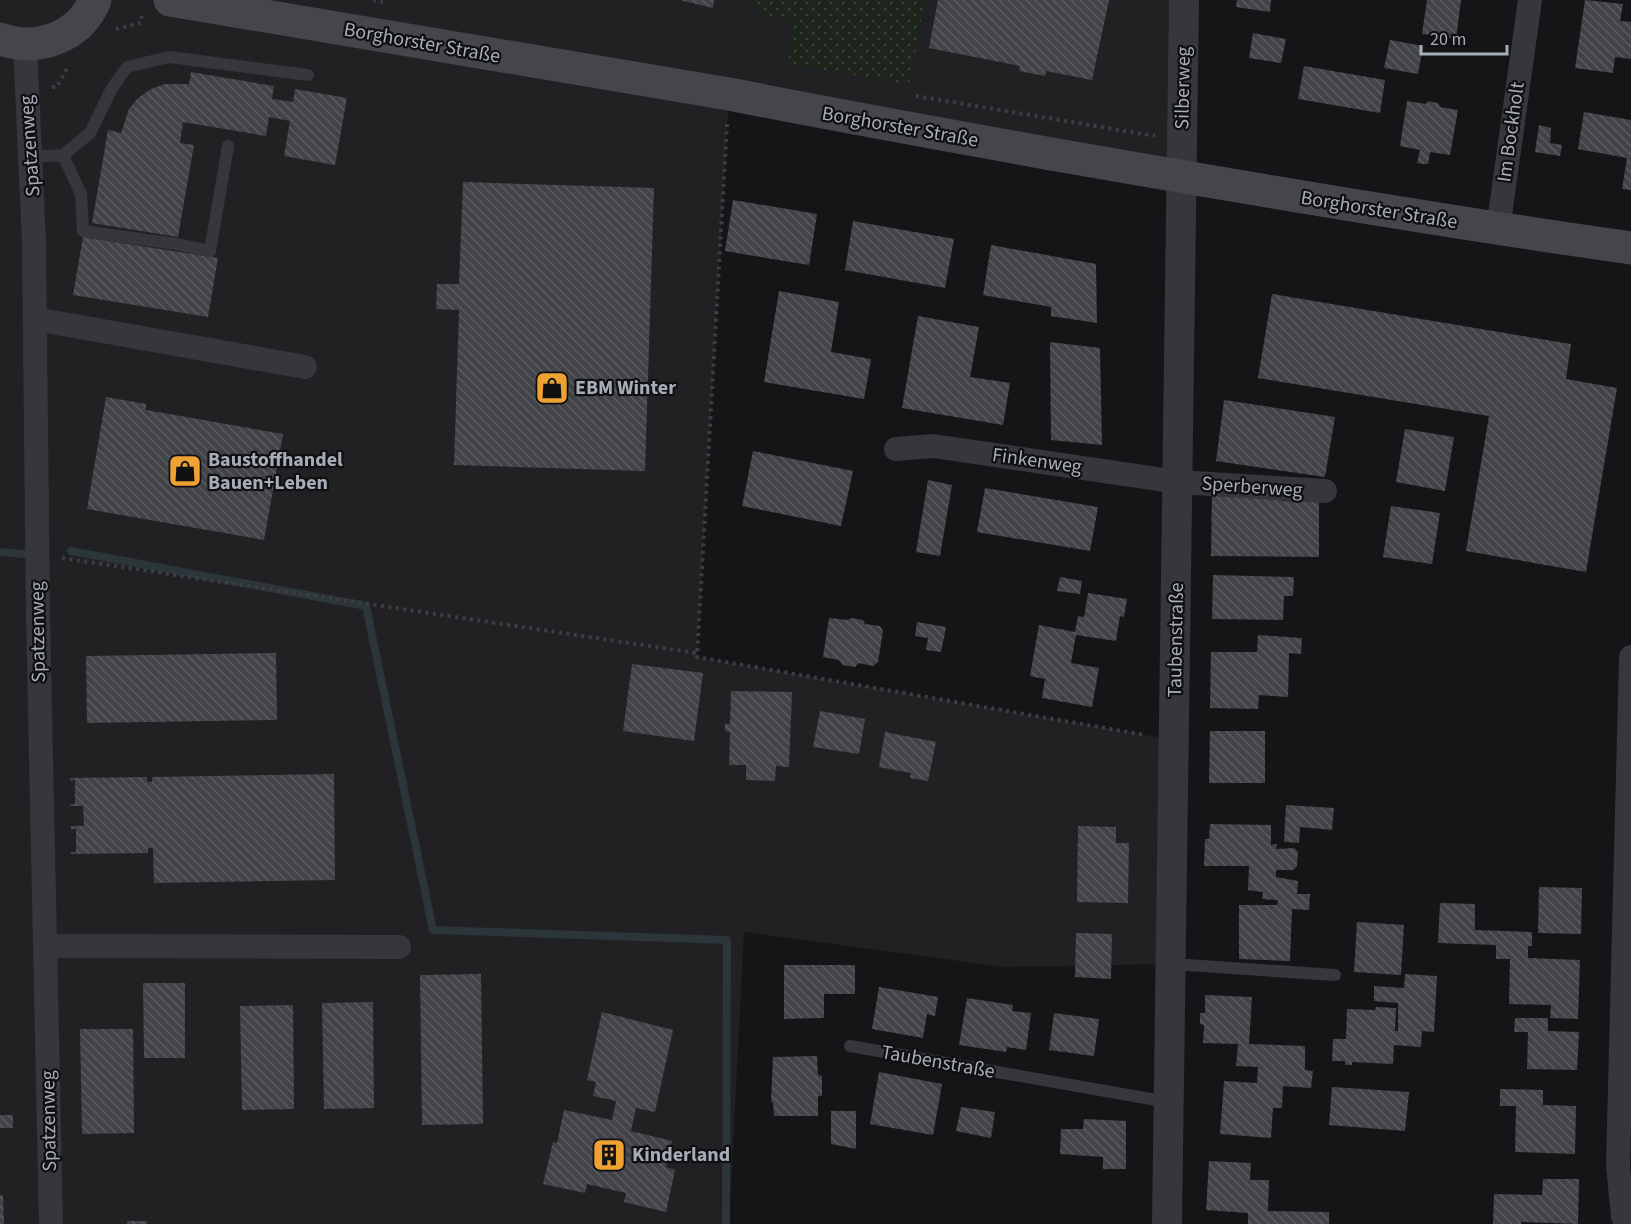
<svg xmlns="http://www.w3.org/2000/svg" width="1631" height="1224" font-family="'Source Sans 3',sans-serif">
	<defs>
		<pattern id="grass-dots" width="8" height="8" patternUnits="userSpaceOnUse" patternTransform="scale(1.5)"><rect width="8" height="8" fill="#1d251d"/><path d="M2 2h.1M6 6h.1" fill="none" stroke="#3b423c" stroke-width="1.8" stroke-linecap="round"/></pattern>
		<pattern id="building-back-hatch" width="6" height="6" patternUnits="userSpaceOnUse" patternTransform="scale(1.5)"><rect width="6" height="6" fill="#414347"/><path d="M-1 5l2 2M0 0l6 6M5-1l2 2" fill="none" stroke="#5a5b5f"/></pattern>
	</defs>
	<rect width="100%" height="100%" fill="#151517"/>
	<path fill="#212124" d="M0,0H1184L1181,177L729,94L697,657L1175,740L1171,964L1004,967L744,932L729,1224H0Z"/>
	<path fill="url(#grass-dots)" d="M750,0H925L909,84L788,64L793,20L764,16L749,5Z"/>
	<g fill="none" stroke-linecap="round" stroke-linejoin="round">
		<path stroke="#2b353a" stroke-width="8" d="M71,551L366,606L433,930L727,940L726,1224
			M0,552L35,555"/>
	</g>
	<path fill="url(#building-back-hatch)" d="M680,0H714L713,8Z
		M938,0H1109L1092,80L1046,71L1045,76L1019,71L1020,66L929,48Z
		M1237,0H1271L1270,12L1236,7Z
		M1427,0H1461L1456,39L1422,34Z
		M1585,0L1623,4L1620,21L1631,22V59L1615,57L1613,73L1575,68Z
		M1253,33L1286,39L1281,63L1249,58Z
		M1390,40L1423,46L1418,74L1384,68Z
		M1304,66L1385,80L1380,113L1298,99Z
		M191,72L274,86L272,99L293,102L295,89L347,98L335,165L284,156L290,121L269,117L266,136L183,122L180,143L194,145L178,237L92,223L108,130L121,133L129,109L138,98L151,89L165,84H189Z
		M1407,101L1426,104L1428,101L1438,103L1440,107L1458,110L1450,155L1430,152L1428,164H1423L1417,163L1420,150L1400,146Z
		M1584,112L1631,120V190L1622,189L1627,158L1578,149Z
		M1539,125L1551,128L1550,143L1562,145L1560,156L1535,152Z
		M463,182L654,188L645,471L454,465L459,310L436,309L437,284H459Z
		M733,200L817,214L809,265L725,251Z
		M853,221L954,239L945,288L845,270Z
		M83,237L218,258L208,317L73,295Z
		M991,245L1096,264L1097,323L1051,316V307L983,295Z
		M779,291L839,302L831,352L871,359L864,399L764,382Z
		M1272,294L1571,344L1566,379L1617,388L1586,572L1466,551L1489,416L1258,378Z
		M918,316L979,327L970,377L1010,383L1003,425L902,408Z
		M1050,342L1100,348L1102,445L1051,440Z
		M106,397L146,404V410L283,434L264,540L87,509Z
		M1224,400L1335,417L1325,477L1216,461Z
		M1405,429L1454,437L1445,491L1396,482Z
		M753,451L853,471L841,526L742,506Z
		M928,480L952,485L940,556L916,552Z
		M985,488L1098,507L1090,551L977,532Z
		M1212,494L1282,495V501L1319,502V557L1211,556Z
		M1391,506L1440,513L1432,564L1383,557Z
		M1213,575L1294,577L1293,596H1284L1283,620L1212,619Z
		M1060,577L1082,581L1080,594L1057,591Z
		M1088,593L1127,599L1124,617L1120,616L1116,641L1076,635L1071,663L1099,668L1092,707L1042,698L1045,679L1030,676L1039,625L1075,632L1078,616L1084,617Z
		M829,618L848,620L851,618L863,620L865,624L880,626L883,631L878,662L873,666L859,663L855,667L843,665L839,660L823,657Z
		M917,622L946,627L941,652L926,650L928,638L915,636Z
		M1258,635L1302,638L1301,654L1289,653L1288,697L1259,695L1258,709L1210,708L1211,652H1257Z
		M276,653L277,720L87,723L86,656Z
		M632,664L703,673L694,741L623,731Z
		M731,691L792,692L789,767L776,766L775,781L746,780V765H729L730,732L725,731V724H730Z
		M820,711L865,719L859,754L813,747Z
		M1210,731H1265V783H1209Z
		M885,732L936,742L928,781L910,778L911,773L879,767Z
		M334,774L335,880L154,883L153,848H148V853L71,854V852H76V829H71V826H84L83,806H70L71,804H75V780L70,781V778L147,777V782H152V777Z
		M1286,805L1334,808L1332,830L1300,827L1299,843L1284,842Z
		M1210,824L1271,825V845L1277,844L1276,849L1294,848L1298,852L1297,866L1293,870H1276V877L1298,881L1297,894H1310L1309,910L1292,909L1290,961L1239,959V905H1277L1278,900L1262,899L1263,892L1248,890L1249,866H1204L1205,839H1209Z
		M1078,826L1116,827V843H1129L1128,903L1077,902Z
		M1539,887L1582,888L1581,934L1538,933Z
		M1440,903L1475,904V930L1532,932V946H1528V958L1580,960L1578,1019L1550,1018L1551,1005L1509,1004L1510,959H1496V945L1438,943Z
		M1357,922L1404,925L1401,975L1354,972Z
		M1076,933L1112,934L1111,979L1075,977Z
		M784,965H855V994H824V1018L784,1019Z
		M481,974L483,1124L422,1125L420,975Z
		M1405,974L1437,976L1434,1032L1422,1031L1421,1047L1394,1045L1393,1064L1352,1062V1065H1345V1061H1332L1333,1039H1346L1347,1009L1375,1010L1376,1007L1396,1008L1395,1031H1398V1003L1374,1001V986L1404,988Z
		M143,983H185V1058H144Z
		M879,987L938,997L935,1016L927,1014L923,1038L872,1029Z
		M1205,995L1252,997L1249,1044L1305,1046V1070L1313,1071L1311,1088L1283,1086L1282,1108H1273L1271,1138L1220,1134L1224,1081L1257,1083L1258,1067L1236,1066L1238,1044L1203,1043L1204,1025L1200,1024V1013H1205Z
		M967,998L1013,1005L1012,1011L1031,1013L1026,1050L1007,1047L1006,1052L959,1045Z
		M373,1002L374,1108L324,1109L322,1003Z
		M293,1005L294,1109L242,1110L240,1006Z
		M602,1012L673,1030L655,1112L636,1108L631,1131L672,1141L666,1167L675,1170L666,1212L624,1202L626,1193L587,1184L585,1193L543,1184L553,1142L557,1143L564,1110L612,1120L616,1101L593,1096L596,1082L587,1080Z
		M1054,1013L1099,1019L1094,1056L1049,1050Z
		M1515,1018H1548V1031L1579,1032L1577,1070L1527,1069L1528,1032H1514Z
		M80,1029H133L134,1133L82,1134Z
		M817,1056L818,1075L822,1076V1096H818V1116H774L773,1102H771L773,1057Z
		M879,1072L942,1084L933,1135L870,1124Z
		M1332,1087L1409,1092L1405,1131L1329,1125Z
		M1500,1089L1543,1090V1105L1576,1106L1575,1154L1515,1152L1516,1106H1500Z
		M961,1107L995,1112L991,1138L956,1131Z
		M831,1111H856V1149L831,1144Z
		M0,1115H13V1128H0Z
		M1084,1119L1126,1121V1169H1103V1157L1060,1154L1061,1129H1083Z
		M1209,1161L1251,1163L1250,1180H1269L1268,1211L1329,1212V1224H1248V1213L1206,1210Z
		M1543,1179H1579L1578,1224L1521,1222V1224H1493L1494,1194L1542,1195Z
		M0,1195H3L4,1224H0Z
		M127,1221H147V1224H127Z"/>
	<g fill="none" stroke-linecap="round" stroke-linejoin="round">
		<path stroke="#3c3e43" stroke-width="4" stroke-dasharray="3 4.5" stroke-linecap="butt" d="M373,0L383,2
			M116,29L141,23L142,12
			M52,87H57L68,67
			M916,96L1155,136
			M727,124L697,657L1145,735
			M62,558L696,653"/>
		<path stroke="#36373c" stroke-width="12" d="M63,155L81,194L83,231L176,244L210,251L228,146
			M31,157L63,155L90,133L112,88L127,67L169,57L308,75
			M1172,964L1335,975
			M850,1046L1168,1102"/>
		<path stroke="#36373c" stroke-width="24" d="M25,45L34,242L38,616L51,1224
			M1498,229L1530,0
			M35,319L305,367
			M896,449L933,446L1178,482L1325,491
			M45,946L399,947
			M1627,1224L1623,1217L1618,1165L1631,657"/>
		<path stroke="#36373c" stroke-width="30" d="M1167,1224L1184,0"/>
		<path stroke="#44464c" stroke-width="33" d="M170,0L729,94C840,116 952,136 1063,156C1252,189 1441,221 1631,248
			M0,39C37,52 79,38 95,0"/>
	</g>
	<defs>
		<symbol id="shop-square" viewBox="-11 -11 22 22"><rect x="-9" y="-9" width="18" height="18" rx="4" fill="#efa234" stroke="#101012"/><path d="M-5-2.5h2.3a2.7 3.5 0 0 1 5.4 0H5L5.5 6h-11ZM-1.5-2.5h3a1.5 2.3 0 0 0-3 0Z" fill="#111"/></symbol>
		<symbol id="building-square" viewBox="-11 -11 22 22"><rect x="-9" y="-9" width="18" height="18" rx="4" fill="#efa234" stroke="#101012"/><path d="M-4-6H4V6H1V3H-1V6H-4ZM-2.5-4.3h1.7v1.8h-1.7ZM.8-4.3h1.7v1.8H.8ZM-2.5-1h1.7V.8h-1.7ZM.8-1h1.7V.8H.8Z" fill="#111"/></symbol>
	</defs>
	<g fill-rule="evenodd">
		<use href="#shop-square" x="533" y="369" width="38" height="38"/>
		<use href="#shop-square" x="166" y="452" width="38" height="38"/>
		<use href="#building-square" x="590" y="1136" width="38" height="38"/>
	</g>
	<g text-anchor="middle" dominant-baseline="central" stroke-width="4.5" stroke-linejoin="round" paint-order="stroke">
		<g font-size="20" fill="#a7adb7" stroke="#101012">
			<text transform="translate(422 43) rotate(10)">Borghorster Straße</text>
			<text transform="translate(1183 88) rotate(-89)">Silberweg</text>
			<text transform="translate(900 127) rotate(10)">Borghorster Straße</text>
			<text transform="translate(1511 132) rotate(-82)">Im Bockholt</text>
			<text transform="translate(30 146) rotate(-94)">Spatzenweg</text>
			<text transform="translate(1379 210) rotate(9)">Borghorster Straße</text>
			<text transform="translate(1037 461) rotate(8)">Finkenweg</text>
			<text transform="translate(1252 487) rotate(4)">Sperberweg</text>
			<text transform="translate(38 632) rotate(-91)">Spatzenweg</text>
			<text transform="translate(1176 640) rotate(-89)">Taubenstraße</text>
			<text transform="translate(938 1062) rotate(10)">Taubenstraße</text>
			<text transform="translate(49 1121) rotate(-91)">Spatzenweg</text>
		</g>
		<g font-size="20" font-weight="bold" fill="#a7adb7" stroke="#101012" text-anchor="start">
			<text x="575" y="388">EBM Winter</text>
			<text x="208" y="460">Baustoffhandel<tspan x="208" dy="23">Bauen+Leben</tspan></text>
			<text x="632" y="1155">Kinderland</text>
		</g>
	</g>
	<path d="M1421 45v9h86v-9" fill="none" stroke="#a7adb7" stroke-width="3"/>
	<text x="1430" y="45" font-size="18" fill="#a7adb7" stroke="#101012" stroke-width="4.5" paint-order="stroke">20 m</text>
</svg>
